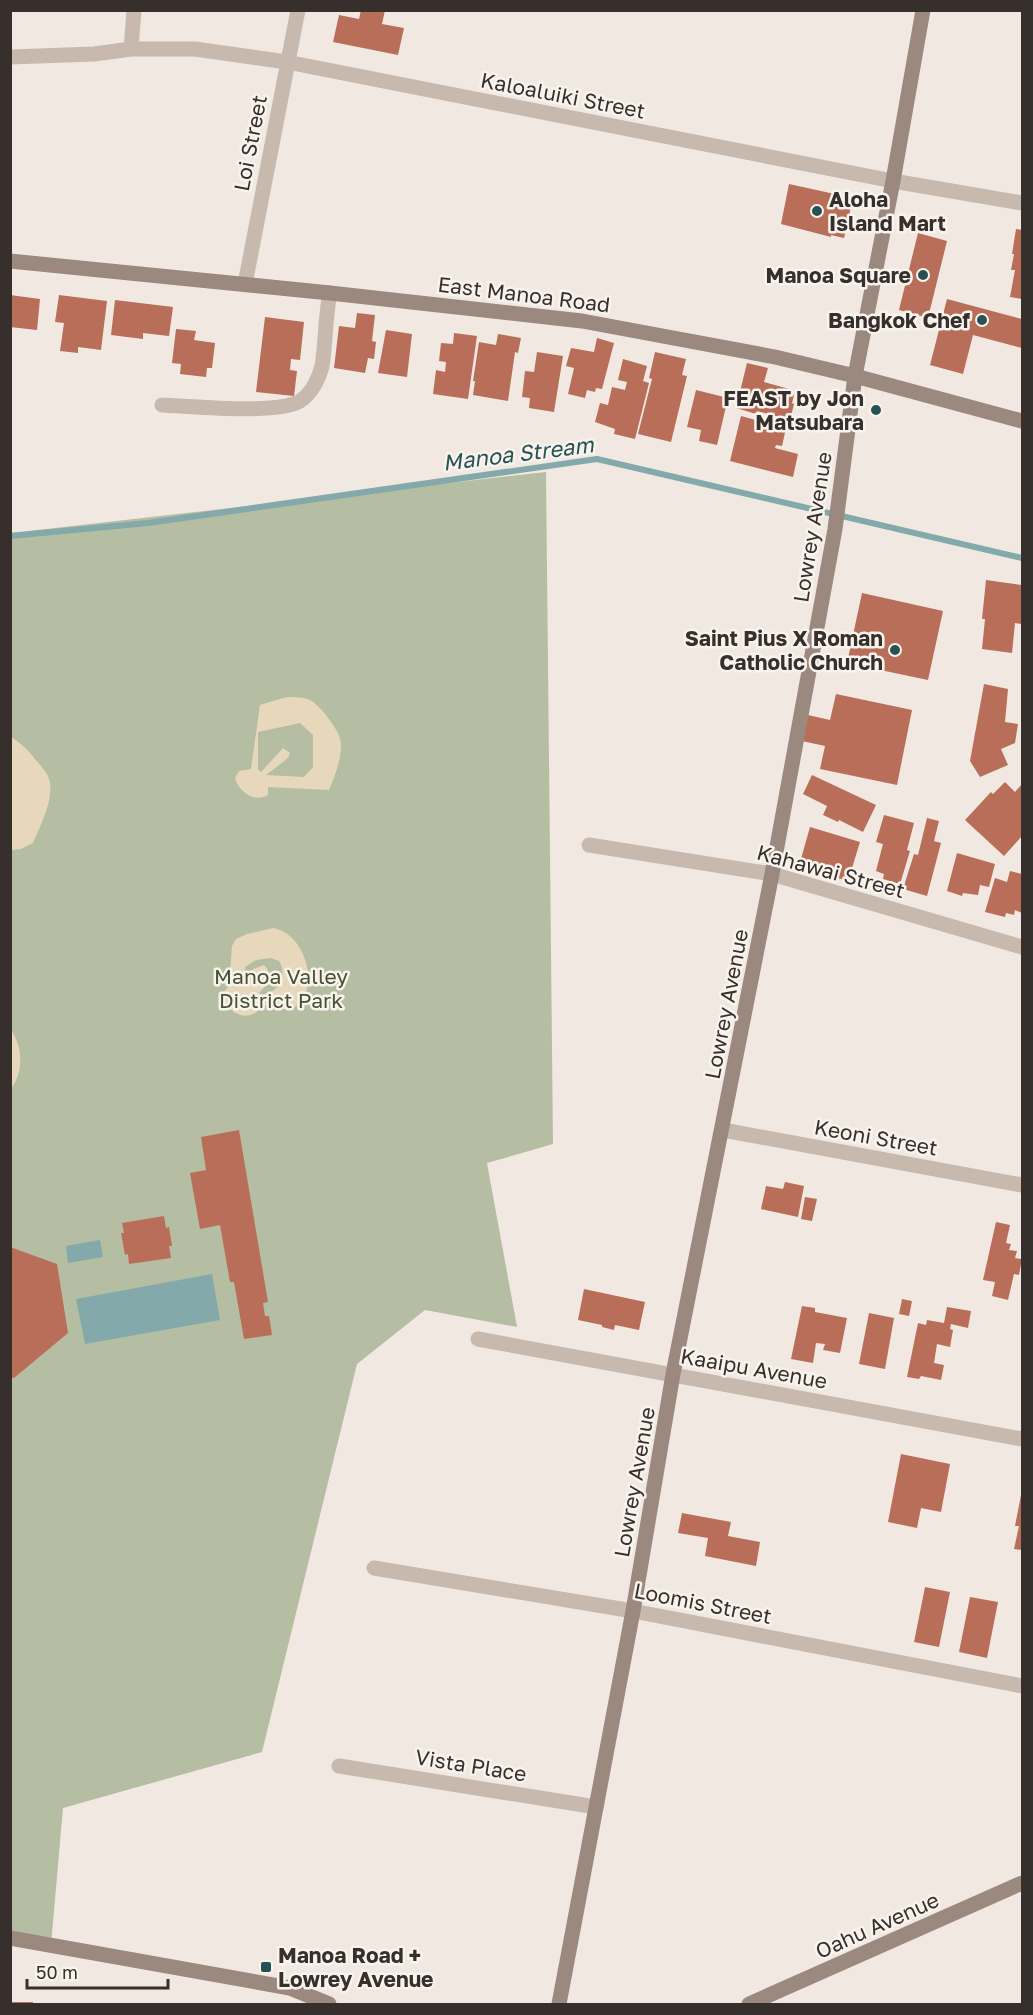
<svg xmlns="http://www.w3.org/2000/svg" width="1033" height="2015" font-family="'Golos Text',sans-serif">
	<rect width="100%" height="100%" fill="#f1e9e1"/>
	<path fill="#b5bea2" d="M546,472L553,1144L487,1163L517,1327L425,1310L357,1364L262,1752L63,1808L51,1945L11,1938V533Z"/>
	<path fill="#e7d8bc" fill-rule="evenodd" d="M287,697C295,697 303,697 310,700C321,706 342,733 341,745C341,760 335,776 329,790L268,787V795C254,803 239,792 235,778L239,771L251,769L260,705ZM300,723L313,735V767L304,777L266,775L288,758L290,753L283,748L261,772L258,769V732Z
		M11,737C21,743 28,750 35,759C40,765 47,772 49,779C55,797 40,827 33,843L21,849L11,850Z
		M273,928C306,933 321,990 295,1007C286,1012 272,1007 263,1005C249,1025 228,1014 221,995L229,986L232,946L236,939L247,934ZM271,958L279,961C288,977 279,992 262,995L259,993C268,983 275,976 264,965L253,969L250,976L244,979L245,967L256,960Z
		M11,1030C23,1048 24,1071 11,1089Z"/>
	<path fill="#83a9aa" d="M100,1240L103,1257L68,1263L66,1246Z
		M212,1274L220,1320L85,1344L76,1299Z"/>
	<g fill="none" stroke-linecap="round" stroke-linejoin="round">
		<path stroke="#83a9aa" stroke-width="6" d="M10,536L148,523L597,459L1022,558"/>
	</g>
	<path fill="#b86e58" d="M361,10H385L382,24L404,28L398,55L333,42L339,15L359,19Z
		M789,184L853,198L844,238L831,235V237L781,224Z
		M1016,229L1022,230V299L1010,297L1015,270H1011L1014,254H1012Z
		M918,233L947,241L928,318L899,310Z
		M10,295L40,299L37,330L10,327Z
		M59,295L107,301L101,350L78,347V353L60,351L64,323L55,322Z
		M947,299L1022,319V348L973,335L963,374L930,365Z
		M115,300L173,307L169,336L143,333V339L111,335Z
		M357,313L375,315L372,341L376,342L374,359L368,358L365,373L334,368L339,326L355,328Z
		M265,317L304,322L300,360L291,359L290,370L297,371L294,396L256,392Z
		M176,329L196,331L194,340L215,343L212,368H207L206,377L180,374L181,364L172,363Z
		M386,330L412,334L407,377L378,373Z
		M454,333L477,336L468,399L433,394L436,370L445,372L446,362L439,361L441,343L453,344Z
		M498,334L521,338L518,353L515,352L508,401L473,395L475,381H473L479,342L496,345Z
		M597,338L614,343L602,389L596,388L595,392L587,390L585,398L568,394L574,368L566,366L571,348L594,352Z
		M537,352L563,356L554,412L529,408L530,398L522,397L525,371L534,372Z
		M655,352L686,359L682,375L687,376L671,442L638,434L652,379L649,378Z
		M623,359L647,366L643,381L649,383L635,439L614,434L615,429L595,422L600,403L608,405L612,387L625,390L627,382L618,380Z
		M747,363L768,368L764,382L789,389L788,393L794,395L792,403L794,404L790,420L757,411L756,414L736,408Z
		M696,390L728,398L717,445L699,441L701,430L687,427Z
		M741,416L786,428L782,446L776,445L775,448L798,454L793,477L730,461Z
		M986,580L1022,585V624L1015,623L1012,653L982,649L985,619H982Z
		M862,593L943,611L928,680L847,663Z
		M984,684L1008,689L1005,722L1018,724L1015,743L1001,749L1008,765L980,777L970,761Z
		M836,694L912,710L897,785L820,769L825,746L802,741L808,715L830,720Z
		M812,775L876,805L863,832L839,820L838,822L823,815L827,806L803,794Z
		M1005,782L1015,792L1022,784V836L1004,856L965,820L991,792L993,794Z
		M884,815L914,823L907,850L910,851L900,884L883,879L884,874L876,871L883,844L876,842Z
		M927,818L939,821L934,841L941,843L927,896L903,889L914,854L918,855Z
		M810,827L860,842L848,881L807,869L809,861L801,859Z
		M957,853L995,864L989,887L980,885L978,895L963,893L962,896L947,891Z
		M1010,871L1022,874V913L1015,910L1014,915L1006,913L1005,917L985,912L995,878L1007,882Z
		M239,1130L268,1302L263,1303L265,1316H269L272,1335L244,1339L234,1282H230L220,1225L200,1229L190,1173L206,1170L201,1137Z
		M785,1182L804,1186L798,1217L761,1209L766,1186L783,1189Z
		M805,1197L817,1199L812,1221L801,1219Z
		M164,1216L166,1228L169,1227L172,1246H169L171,1258L129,1264L128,1254L125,1255L121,1233H124L122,1223Z
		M996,1222L1010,1225L1006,1243L1011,1244L1009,1250L1017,1251L1015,1258L1022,1259L1019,1275L1014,1274L1008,1300L992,1296L995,1282L983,1280Z
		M10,1247L57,1264L68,1333L14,1378L10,1377Z
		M584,1289L645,1302L639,1330L615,1325L614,1330L602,1327V1325L578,1320Z
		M902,1299L912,1301L909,1316L899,1314Z
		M802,1306L815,1308V1312L847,1318L840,1353L823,1350L825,1344L816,1343L813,1363L791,1359Z
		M947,1307L971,1311L968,1328L951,1324L950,1329L953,1330L950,1347L937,1344L934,1363L944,1365L941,1380L921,1376L919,1379L907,1377L918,1323L926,1325L927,1320L944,1323Z
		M869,1313L894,1318L885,1369L859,1364Z
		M901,1454L950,1464L941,1512L921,1508L917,1528L888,1522Z
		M1021,1495H1022V1550L1014,1549L1019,1526H1015Z
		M682,1513L731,1522L728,1536L760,1542L756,1566L705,1556L708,1538L678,1533Z
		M925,1587L950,1592L939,1647L914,1642Z
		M970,1597L998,1602L987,1658L959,1652Z
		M10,2002H33V2004H10Z"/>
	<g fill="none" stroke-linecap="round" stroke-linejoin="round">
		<path stroke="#c8b9ae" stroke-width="15" d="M131,49L134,10
			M10,57L94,54L131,49H195L287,62L893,181L1022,203
			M245,284L298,10
			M162,405C191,406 278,415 300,401C311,394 319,379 322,366C326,342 325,317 330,293
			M589,845L772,874L1022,947
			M723,1130L1022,1185
			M478,1339L1022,1439
			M374,1568L633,1611L1022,1686
			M339,1766L596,1807"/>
		<path stroke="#9b897f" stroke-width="15" d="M10,261L330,293L582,321L775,357L855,376L1022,421
			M10,1938L290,1988L329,2004
			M559,2004L633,1611L673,1374L772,874L835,529L855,376L893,181L923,10
			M749,2004L1022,1883"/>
	</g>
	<g fill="#265254" stroke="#f8f3ed" stroke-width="2">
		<circle cx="817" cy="211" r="6"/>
		<circle cx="923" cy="275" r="6"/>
		<circle cx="982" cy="320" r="6"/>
		<circle cx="876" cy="410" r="6"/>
		<circle cx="895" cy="650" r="6"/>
		<rect x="260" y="1961" width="12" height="12" rx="3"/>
	</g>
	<g text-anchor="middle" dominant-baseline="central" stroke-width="5" stroke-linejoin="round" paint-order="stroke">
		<g font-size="21" fill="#372f2b" stroke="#f8f3ed">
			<text transform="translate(563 95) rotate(11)">Kaloaluiki Street</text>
			<text transform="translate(250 143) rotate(-79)">Loi Street</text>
			<text transform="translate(524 294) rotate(7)">East Manoa Road</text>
			<text transform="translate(812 527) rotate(-81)">Lowrey Avenue</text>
			<text transform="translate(831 871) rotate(15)">Kahawai Street</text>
			<text transform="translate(726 1004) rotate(-79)">Lowrey Avenue</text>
			<text transform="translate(876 1137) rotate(10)">Keoni Street</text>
			<text transform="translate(754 1368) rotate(10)">Kaaipu Avenue</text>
			<text transform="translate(634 1482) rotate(-80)">Lowrey Avenue</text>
			<text transform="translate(703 1603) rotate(11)">Loomis Street</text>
			<text transform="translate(471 1765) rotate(9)">Vista Place</text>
			<text transform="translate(877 1925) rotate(-24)">Oahu Avenue</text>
		</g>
		<g font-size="21" font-weight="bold" fill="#372f2b" stroke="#f8f3ed" text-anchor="end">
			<text x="829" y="199" text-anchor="start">Aloha<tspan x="829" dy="24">Island Mart</tspan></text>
			<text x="911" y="275">Manoa Square</text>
			<text x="970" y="320">Bangkok Chef</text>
			<text x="864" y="398">FEAST by Jon<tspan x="864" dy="24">Matsubara</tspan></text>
			<text x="883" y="638">Saint Pius X Roman<tspan x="883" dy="24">Catholic Church</tspan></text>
			<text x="278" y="1955" text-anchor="start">Manoa Road +<tspan x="278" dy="24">Lowrey Avenue</tspan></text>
		</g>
		<g font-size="21" fill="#475232" stroke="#f8f3ed">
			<text x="281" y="976">Manoa Valley<tspan x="281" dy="24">District Park</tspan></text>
		</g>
		<g font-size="22" font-style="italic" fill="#265254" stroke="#f8f3ed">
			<text transform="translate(518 453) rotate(-7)">Manoa Stream</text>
		</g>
	</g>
	<rect width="1033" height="2015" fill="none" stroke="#372f2b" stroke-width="24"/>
	<path d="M27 1979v9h141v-9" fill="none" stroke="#372f2b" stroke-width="3"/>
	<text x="36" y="1979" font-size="18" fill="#372f2b" stroke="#f8f3ed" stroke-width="4.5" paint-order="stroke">50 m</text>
</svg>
